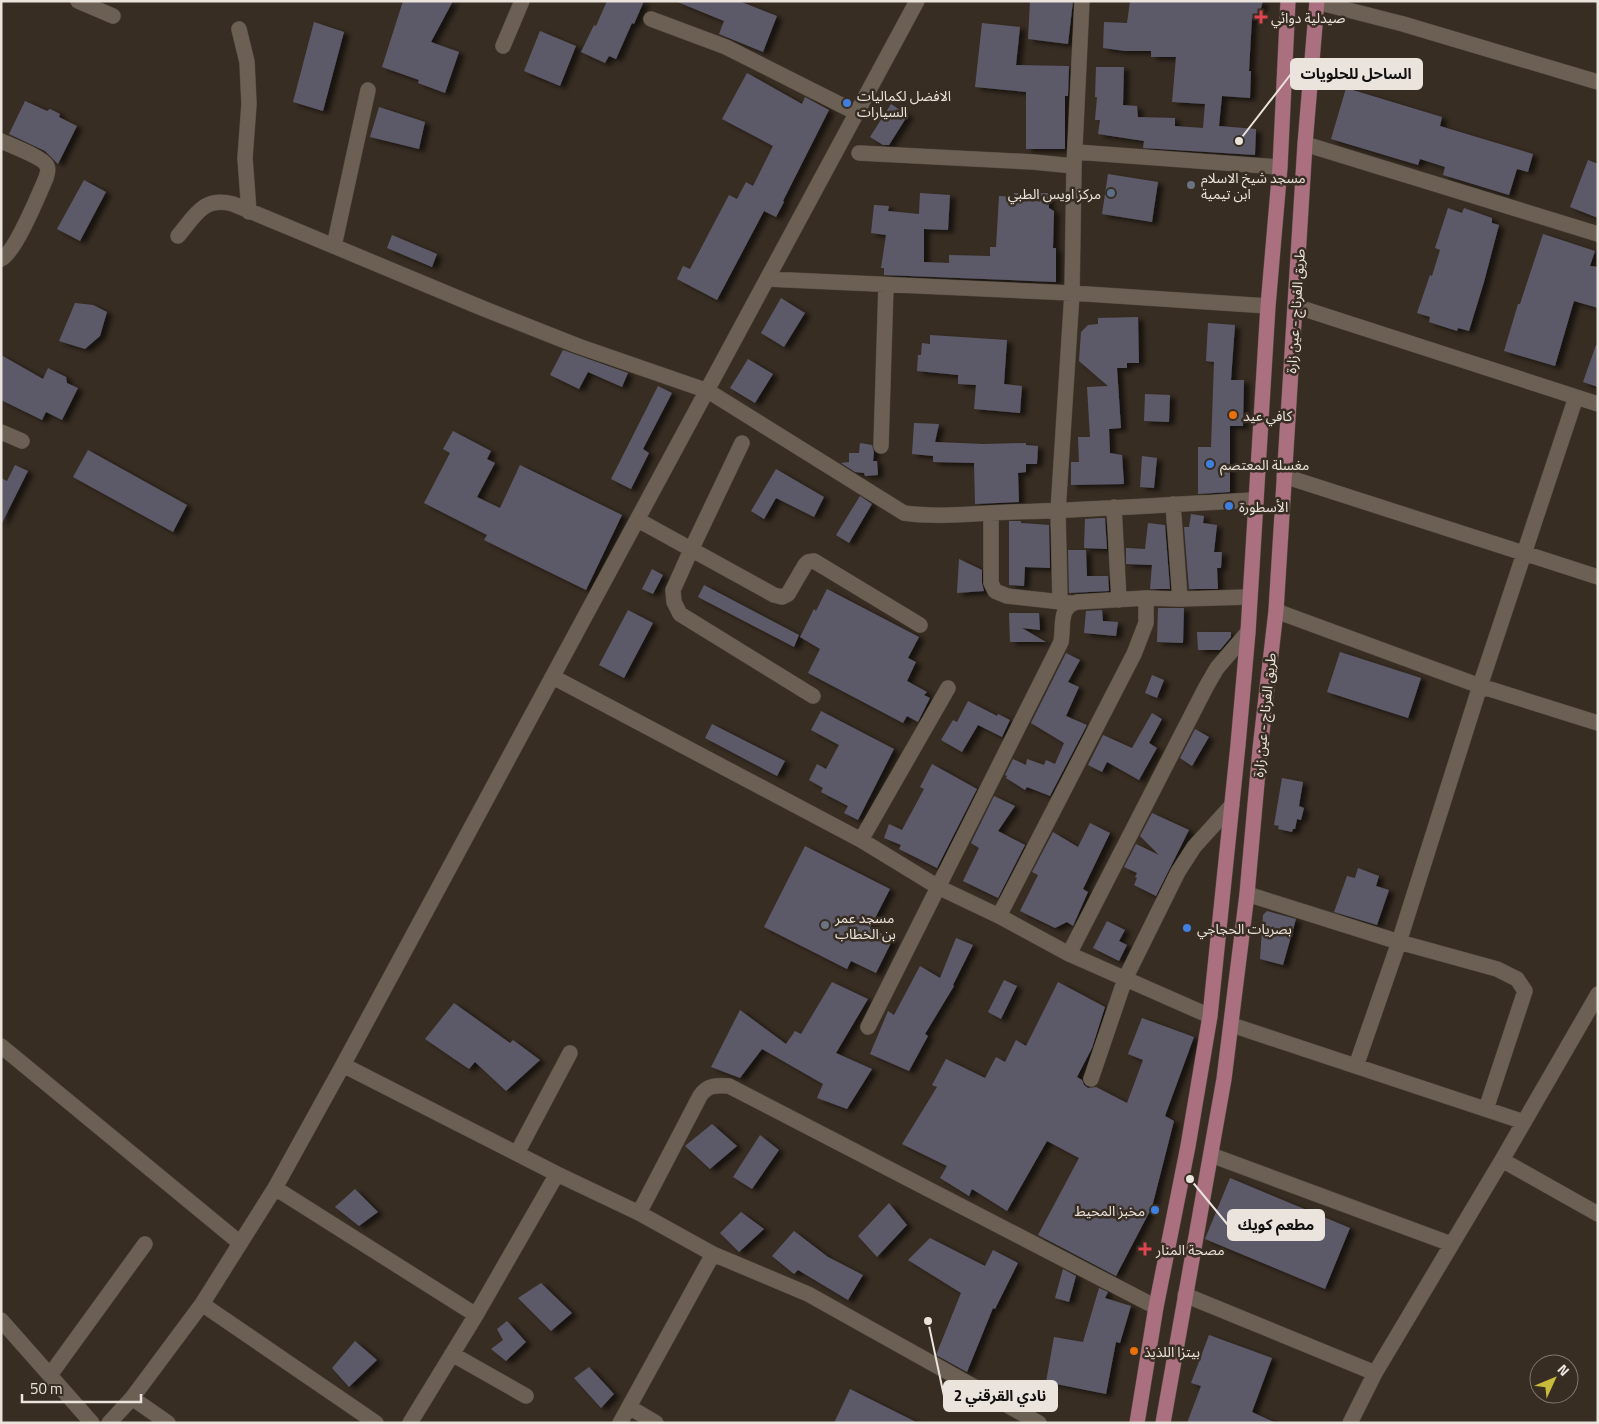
<svg xmlns="http://www.w3.org/2000/svg" width="1599" height="1424" font-family="'Titillium Web','Noto Sans Arabic',sans-serif">
	<defs>
		<filter id="shadow"><feDropShadow dx="5.5" dy="3" stdDeviation="2.5" flood-color="#0009"/></filter>
	</defs>
	<rect width="100%" height="100%" fill="#382d23"/>
	<path fill="#5c5a69" filter="url(#shadow)" d="M403,1H453L431,42L459,52L445,93L418,83L419,80L382,67Z
		M607,1H644L634,24L632,23L616,59L609,56L605,63L581,52L594,25L596,26Z
		M675,1H739L777,16L763,52L719,34L724,21Z
		M1030,1H1073L1068,44L1028,39Z
		M1130,1H1263L1258,19L1252,18L1249,71H1251L1250,98L1222,96L1219,126L1256,129L1255,155L1143,148L1144,141L1098,134L1100,120H1095L1097,97H1095L1096,67H1124L1123,105L1137,106L1138,117L1175,118V126L1203,128L1205,104L1172,102L1176,57H1151V51H1125L1103,48L1104,22L1127,23Z
		M314,22L344,32L323,111L293,102Z
		M982,23L1020,27L1016,65L1069,66L1068,96H1065V149H1026V92L975,87Z
		M540,31L576,46L560,86L524,71Z
		M747,73L802,104L805,97L829,110L783,201L784,202L776,217L764,211L717,300L677,279L683,266L690,269L729,195L737,199L746,182L753,186L773,146L722,119Z
		M1346,88L1442,117L1440,126L1533,154L1528,172L1517,169L1509,195L1443,175L1445,167L1420,159L1418,165L1331,139Z
		M25,101L47,111L50,109L60,114L59,117L77,126L58,164L45,151L9,134Z
		M891,104L908,115L889,145H883L870,137Z
		M379,107L425,122L419,149L370,137Z
		M1588,160L1598,164V218L1570,207Z
		M1108,174L1158,182L1152,222L1102,214Z
		M84,180L106,192L80,241L57,229Z
		M920,193L950,195L948,230L924,229V262L949,263V255L990,256V247H996L999,196L1014,197V193H1048L1049,208L1054,211L1053,248H1056V282L884,275V268H881L886,235L871,233L874,205L889,206L888,211L919,214Z
		M1448,208L1462,213L1464,208L1492,218V223L1499,225L1484,282L1469,331L1458,328L1457,331L1429,322L1430,317L1417,313L1430,275L1432,276L1440,250L1435,248Z
		M1543,234L1595,251L1590,266L1598,267V308L1574,301L1555,366L1504,351L1518,304H1520Z
		M392,235L437,254L432,267L387,248Z
		M781,298L805,313L784,347L761,333Z
		M75,303L93,305L107,312L100,336L85,349L59,341Z
		M1138,317L1139,363H1127V368H1117L1121,428L1109,429L1110,453L1122,455L1124,484L1071,485V462H1079L1078,437H1090L1087,387L1108,386L1079,361L1081,332L1088,325L1098,324V318Z
		M1208,323L1235,325L1231,380H1244L1243,426H1230V492L1198,494V447H1211L1214,362L1206,361Z
		M930,335L1007,340L1004,384L1022,386L1020,413L974,409L976,385L958,384V375L917,371L918,355H921L922,343L930,344Z
		M1596,345H1598V387L1583,382Z
		M563,350L628,373L622,387L588,372L579,389L550,375Z
		M1,355L43,379L48,368L66,377L67,383L78,388L62,420L46,412L42,420L1,400Z
		M748,359L773,374L755,403L730,388Z
		M658,386L672,393L643,449L649,453L631,489L611,479Z
		M1145,394L1170,395L1169,422L1144,421Z
		M914,423L939,424L935,442L983,444L1026,443V445L1038,446L1037,464H1026V472L1018,473L1019,502L975,504L974,463L933,462V456L912,454Z
		M453,431L491,451L487,459L495,463L477,497L500,508L520,465L622,515L586,590L484,540L487,535L424,503L450,453L443,449Z
		M860,443L872,445L874,452L873,461H877L878,475L865,476L864,473L855,472L841,463L849,462V453H859Z
		M88,450L187,505L173,532L73,477Z
		M1142,456L1157,458L1154,488L1140,487Z
		M15,465L28,471L1,525V478L7,481Z
		M776,469L824,497L814,517L776,498L764,519L751,511Z
		M860,496L872,504L849,543L836,535Z
		M1191,514L1204,516L1203,523L1217,525L1214,552H1222L1221,568H1217L1218,589H1189L1184,527H1189Z
		M1100,518H1105L1107,549L1084,548L1085,519Z
		M1009,521H1021V523L1049,525L1050,568L1025,567L1024,586L1009,585Z
		M1148,523L1165,525L1170,589H1150L1152,565L1126,564V548L1145,549Z
		M1068,550H1086L1087,576H1108L1109,591L1069,593Z
		M959,559L982,570V583L984,591L957,593Z
		M652,569L663,575L653,594L642,589Z
		M704,585L799,635L794,647L698,597Z
		M827,589L919,637L908,658L916,662L907,681L927,692L924,695L930,698L918,722L907,716L903,723L808,673L820,649L800,637L814,609L816,611Z
		M1158,608H1184L1183,643L1157,642Z
		M628,610L653,623L624,678L599,665Z
		M1102,610L1103,621L1118,622L1116,636L1084,633L1086,611Z
		M1009,613H1039L1040,630L1022,628L1046,642H1010Z
		M1197,632H1231V637L1220,650H1198Z
		M1340,652L1421,678L1408,718L1327,692Z
		M1066,653L1080,660L1068,682L1079,687L1066,716L1087,725L1050,796L1027,787L1025,790L1006,778L1007,776L1005,775L1013,759L1026,765L1027,759L1044,765L1046,760L1055,764L1064,743L1031,723Z
		M1152,675L1164,680L1157,698L1145,693Z
		M968,701L997,716L998,714L1010,720L1002,737L978,725L962,752L941,740L953,720L957,722Z
		M821,711L894,749L858,820L844,813L848,806L821,792L823,788L809,780L817,764L826,769L839,745L811,730Z
		M1152,713L1162,719L1149,743L1157,748L1139,780L1107,762L1102,772L1088,765L1103,735L1132,748Z
		M712,724L785,761L777,776L705,738Z
		M1195,729L1209,737L1192,766L1180,758Z
		M932,764L977,789L937,868L899,849L901,845L884,838L889,824L902,830L924,789L920,787Z
		M1282,778L1303,782L1299,806L1304,808L1301,820L1297,819L1295,829H1293L1292,832L1278,829L1279,826L1274,825Z
		M994,796L1015,806L998,831L1025,845L998,898L963,881L979,848L971,843Z
		M1152,813L1189,830L1156,896L1134,885L1137,878L1135,877L1137,873L1124,867L1136,844L1159,855L1140,836Z
		M1090,823L1110,833L1083,889L1088,892L1073,926L1067,922L1055,928L1020,911L1038,875L1032,872L1053,832L1078,847Z
		M805,846L890,889L870,928L893,939L876,973L851,961L847,969L764,927Z
		M1358,868L1379,876L1376,886L1389,890L1377,925L1334,912L1347,876L1355,878Z
		M1267,911L1296,919L1283,965L1260,959L1263,915Z
		M1107,921L1125,930L1119,941L1127,945L1119,961L1093,948Z
		M956,938L973,945L953,985L954,986L925,1034L928,1036L909,1071L870,1054L888,1011L894,1015L920,966L940,978Z
		M1004,980L1017,986L1001,1019L988,1012Z
		M832,982L868,999L836,1053L872,1069L847,1109L817,1098L823,1084L762,1049L740,1078L711,1067L740,1010L786,1044L795,1031L801,1034Z
		M1058,982L1105,1007L1092,1048L1077,1077L1082,1080L1084,1085L1088,1088L1096,1087L1127,1103L1143,1060L1128,1054L1142,1018L1194,1037L1165,1116L1174,1121L1152,1207L1116,1276L1038,1235L1079,1158L1047,1141L1007,1211L972,1189L969,1196L940,1178L947,1166L902,1144L937,1087L932,1085L946,1059L985,1078L996,1057L1005,1062L1016,1040L1026,1046Z
		M454,1003L510,1043L513,1040L540,1060L506,1091L475,1062L469,1069L425,1039Z
		M712,1124L737,1146L710,1169L685,1146Z
		M760,1135L779,1150L752,1189L733,1177Z
		M1230,1178L1350,1228L1325,1289L1205,1239Z
		M355,1189L378,1212L359,1226L335,1207Z
		M889,1203L907,1225L877,1257L858,1236Z
		M741,1212L764,1229L739,1252L720,1233Z
		M794,1231L828,1257L863,1275L848,1300L798,1270L794,1274L772,1256Z
		M930,1238L985,1266L993,1250L1018,1263L995,1309L993,1308L967,1372L936,1355L961,1293L908,1260Z
		M1063,1269L1076,1276L1069,1302L1055,1298Z
		M541,1283L572,1313L551,1331L518,1298Z
		M1099,1288L1108,1292L1105,1298L1131,1306L1120,1343L1116,1342L1106,1394L1046,1382L1054,1337L1083,1342Z
		M507,1321L526,1342L506,1361L491,1349L503,1340L497,1329Z
		M1209,1335L1272,1358L1252,1412L1276,1423H1187L1201,1386L1191,1383Z
		M355,1341L377,1360L349,1387L332,1368Z
		M589,1367L614,1394L601,1408L574,1378Z
		M850,1389L918,1423H834Z"/>
	<g fill="none" stroke-linecap="round" stroke-linejoin="round">
		<defs>
			<path id="minor" d="M78,1L113,16
				M1317,2L1403,24L1598,82
				M651,19L726,47L857,113
				M239,29L247,62L249,104L245,158L249,212
				M503,46L522,1
				M1,141C10,145 44,158 47,166C49,170 47,174 46,178C39,194 15,253 1,259
				M1305,144L1598,234
				M1076,152L1280,167
				M859,153L1033,162L1074,166
				M178,236C195,216 203,196 233,204L482,308L578,346L708,391L904,513C939,518 976,513 1011,512C1093,510 1174,504 1256,500
				M334,246L368,90
				M767,279L1072,293L1268,306
				M1295,306L1598,404
				M1,432L22,441
				M742,443L691,550L673,590L674,602L680,614L813,696
				M881,446L886,285
				M1284,476L1598,577
				M1173,504L1180,599
				M1114,507L1119,600
				M991,513V583L995,591L1007,596L1070,603
				M638,520L774,595L782,597L788,594L805,565L808,562L814,561L920,625
				M1146,598L1180,599L1249,597
				M1060,602L1058,511L1072,293L1074,166L1082,1
				M1276,611L1480,686L1598,723
				M553,677L861,840L938,887L999,916L1069,954L1210,1016
				M861,840L948,688
				M1247,894L1399,942L1497,969L1517,979L1525,991L1486,1109
				M1069,954L1206,687L1217,668L1248,632
				M1232,1025L1524,1122
				M868,1027L1061,642C1064,626 1058,607 1077,602L1146,598V623L1134,654L999,916
				M1,1046L240,1243
				M343,1065L557,1174L639,1213L713,1254L808,1294L1039,1423
				M1356,1066L1399,942L1480,686L1576,397
				M1091,1079L1125,979L1178,872L1194,847L1232,805
				M517,1153L570,1053
				M1211,1155L1451,1244
				M1502,1160L1598,1214
				M275,1188L476,1315
				M639,1213L700,1096C707,1085 717,1085 729,1086L1156,1307
				M1185,1295L1375,1373
				M202,1304L376,1423
				M1,1320L92,1423
				M452,1354L526,1396
				M50,1375L145,1244
				M132,1398L168,1423
				M629,1407L656,1423
				M109,1423L132,1398L202,1304L275,1188L343,1065L917,1
				M410,1423L476,1315L557,1174
				M620,1423L713,1254
				M1350,1423L1375,1373L1502,1160L1598,994"/>
			<path id="major" d="M1137,1423L1156,1307L1188,1146L1210,1016L1238,745L1248,632L1268,306L1280,167L1288,1
				M1163,1423L1224,1079L1247,894L1260,749L1276,611L1305,144L1317,1"/>
		</defs>
		<use href="#minor" stroke="#544c42" stroke-width="16"/>
		<use href="#major" stroke="#544c42" stroke-width="16"/>
		<use href="#minor" stroke="#6c6054" stroke-width="15"/>
		<use href="#major" stroke="#ab7080" stroke-width="15"/>
	</g>
	<g fill="#e0444e" stroke="#382d23" stroke-width="2">
		<path d="M1258.5 9.5h5v5h5v5h-5v5h-5v-5h-5v-5h5z"/>
		<path d="M1142.5 1241.5h5v5h5v5h-5v5h-5v-5h-5v-5h5z"/>
	</g>
	<g fill="#3f7fe0" stroke="#382d23" stroke-width="2">
		<circle cx="847" cy="103" r="5"/>
		<circle cx="1210" cy="464" r="5"/>
		<circle cx="1229" cy="506" r="5"/>
		<circle cx="1187" cy="928" r="5"/>
		<circle cx="1155" cy="1210" r="5"/>
	</g>
	<g fill="#6b7280" stroke="#382d23" stroke-width="2">
		<circle cx="1191" cy="185" r="5"/>
		<circle cx="825" cy="925" r="5"/>
	</g>
	<circle fill="#5c6f8a" stroke="#382d23" stroke-width="2" cx="1111" cy="193" r="5"/>
	<g fill="#e8710a" stroke="#382d23" stroke-width="2">
		<circle cx="1233" cy="415" r="5"/>
		<circle cx="1134" cy="1351" r="5"/>
	</g>
	<g text-anchor="middle" dominant-baseline="central" stroke-width="5" stroke-linejoin="round" paint-order="stroke">
		<g font-size="14" fill="#ebe4dd" stroke="#382d23" text-anchor="start">
			<text x="1271" y="17">صيدلية دوائي</text>
			<text x="857" y="95">الافضل لكماليات<tspan x="857" dy="16">السيارات</tspan></text>
			<text x="1201" y="177">مسجد شيخ الاسلام<tspan x="1201" dy="16">ابن تيمية</tspan></text>
			<text x="1101" y="193" text-anchor="end">مركز اويس الطبي</text>
			<text x="1243" y="415">كافي عيد</text>
			<text x="1220" y="464">مغسلة المعتصم</text>
			<text x="1239" y="506">الأسطورة</text>
			<text x="835" y="917">مسجد عمر<tspan x="835" dy="16">بن الخطاب</tspan></text>
			<text x="1197" y="928">بصريات الحجاجي</text>
			<text x="1145" y="1210" text-anchor="end">مخبز المحيط</text>
			<text x="1156" y="1249">مصحة المنار</text>
			<text x="1144" y="1351">بيتزا اللذيذ</text>
		</g>
		<g font-size="14" fill="#ebe4dd" stroke="#382d23">
			<text transform="translate(1295 311) rotate(-86)">طريق الفرناج - عين زارة</text>
			<text transform="translate(1264 715) rotate(-84)">طريق الفرناج - عين زارة</text>
		</g>
	</g>
	<path fill="none" stroke="#ebe4dd" stroke-width="2" d="M1239 141L1291 74M1190 1179L1228 1225M928 1321L944 1396"/>
	<g fill="#ebe4dd" stroke="#382d23" stroke-width="2">
		<circle cx="1239" cy="141" r="5"/>
		<circle cx="1190" cy="1179" r="5"/>
		<circle cx="928" cy="1321" r="5"/>
	</g>
	<g fill="#ebe4dd" stroke="#ebe4dd" stroke-width="2">
		<rect x="1291" y="59" width="131" height="30" rx="5"/>
		<rect x="1228" y="1210" width="96" height="30" rx="5"/>
		<rect x="944" y="1381" width="113" height="30" rx="5"/>
	</g>
	<g font-size="15" text-anchor="middle" font-weight="bold" fill="#111">
		<text x="1356" y="79">الساحل للحلويات</text>
		<text x="1276" y="1230">مطعم كويك</text>
		<text x="1000" y="1401">نادي القرقني 2</text>
	</g>
	<rect width="1599" height="1424" fill="none" stroke="#ebe4dd" stroke-width="5"/>
	<g transform="translate(1554 1379) rotate(46)"><circle r="24" fill="#382d23" stroke="#80766d"/>
	<path d="M0-4L9 19L0 12L-9 19Z" fill="#c8bb3b"/>
	<text y="-8" font-size="14" font-weight="bold" text-anchor="middle" fill="#ebe4dd">N</text>
	</g>
	<path d="M22 1394v8h119v-8" fill="none" stroke="#ebe4dd" stroke-width="2.5"/>
	<text x="30" y="1394" font-size="15" fill="#ebe4dd" stroke="#382d23" stroke-width="4" paint-order="stroke">50 m</text>
</svg>
